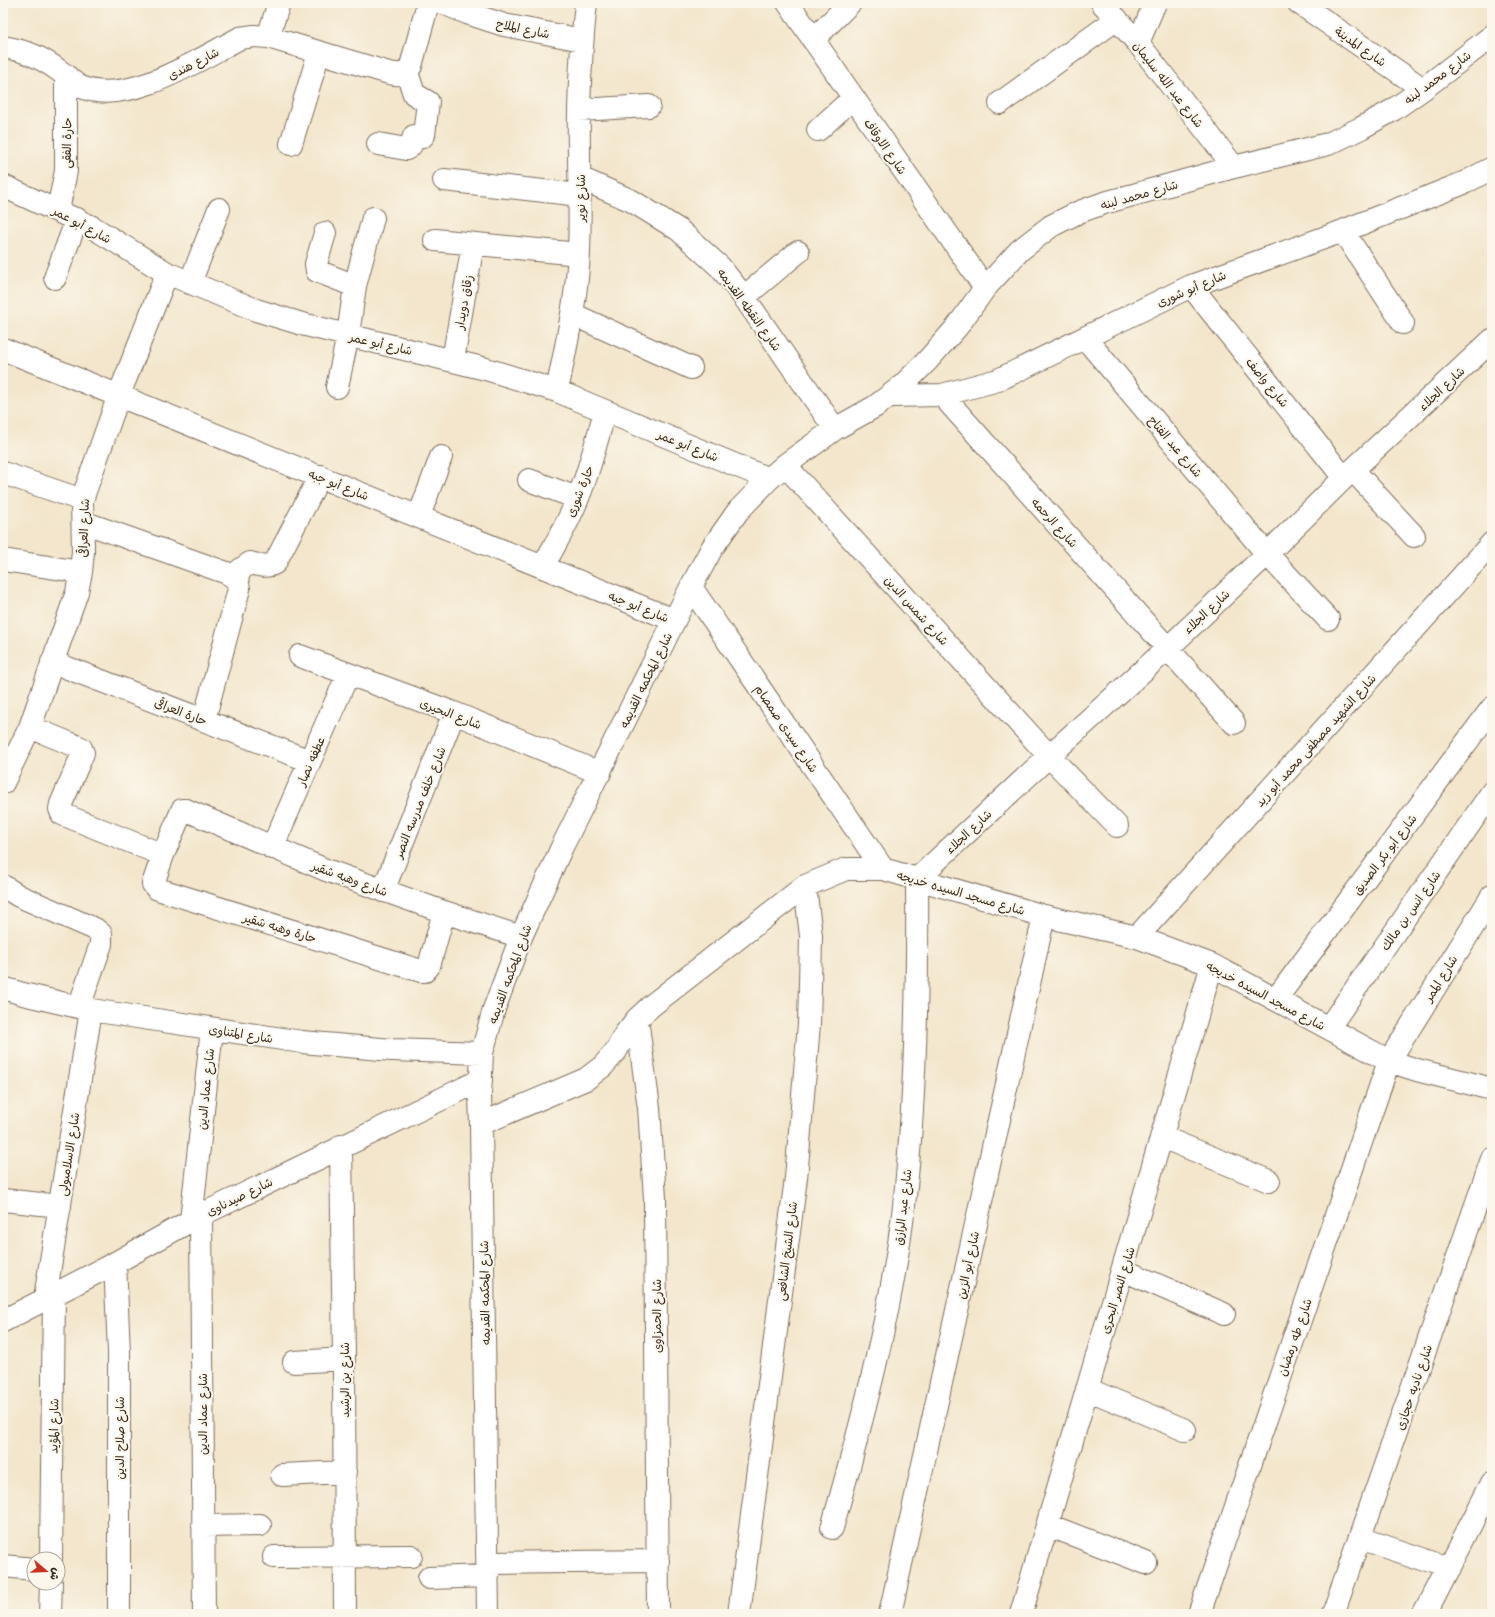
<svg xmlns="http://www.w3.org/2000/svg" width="1495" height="1617" font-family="'Playpen Sans','Playpen Sans Arabic',sans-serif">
	<rect width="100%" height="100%" fill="#fbf7ec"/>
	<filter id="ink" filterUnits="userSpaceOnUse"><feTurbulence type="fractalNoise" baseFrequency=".025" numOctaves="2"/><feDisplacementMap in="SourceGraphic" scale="8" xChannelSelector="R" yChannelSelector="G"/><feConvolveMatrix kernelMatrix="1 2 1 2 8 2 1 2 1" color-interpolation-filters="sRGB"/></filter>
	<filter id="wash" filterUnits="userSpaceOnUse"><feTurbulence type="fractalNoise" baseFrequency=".012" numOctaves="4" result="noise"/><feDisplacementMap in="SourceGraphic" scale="16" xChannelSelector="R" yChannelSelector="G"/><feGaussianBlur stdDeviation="0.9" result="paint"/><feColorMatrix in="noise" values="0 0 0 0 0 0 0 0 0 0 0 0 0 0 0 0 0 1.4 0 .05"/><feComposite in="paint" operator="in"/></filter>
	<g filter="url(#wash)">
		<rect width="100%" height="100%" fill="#f3e6cc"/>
	</g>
	<g filter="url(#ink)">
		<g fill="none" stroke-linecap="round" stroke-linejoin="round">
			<defs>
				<path id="minor" d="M443,3L467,13L504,25L582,40
					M788,3L985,288
					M1102,3L1138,43L1234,167
					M1299,3L1423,89
					M268,37L279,3
					M813,40L850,3
					M1138,43L1155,3
					M3,47C27,51 41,57 61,72C67,76 74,84 81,87C128,107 199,59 240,38L254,36L268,37L389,73C400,75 404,76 411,66L428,3
					M1000,103L1117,19
					M579,110L649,106
					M818,130L853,98
					M291,144L319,53
					M378,144L406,149C412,147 412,142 414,136L422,137L424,135L428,102L414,94L407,72
					M580,178L632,201L679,230L720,267L744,297L835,429
					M444,180L580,195
					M3,186L92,227L167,273L256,310L302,324L486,369L557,391L769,479
					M58,210L66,171V75
					M1343,231L1403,323
					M325,233L316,264L317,271L355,286
					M435,240L579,254
					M55,278L77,219
					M190,283L219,209
					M1191,286L1344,478
					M744,297L798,252
					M572,314L691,368
					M1085,338L1267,554L1328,619
					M3,349L674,620
					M453,360L473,244
					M337,387L348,335L355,286L373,218
					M557,391C566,345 577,299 579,252C581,205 578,157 579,109C580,74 582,38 586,3
					M942,395L1234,723
					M889,396L942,395L998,380L1191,286L1343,231L1466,182L1492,168
					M785,465L1049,756L1117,826
					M1353,470L1414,536
					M3,473L82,500
					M529,480L577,498
					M419,516L441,457
					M83,522L227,573L237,579L239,589L204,720
					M3,560L81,572
					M543,567C551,551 561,535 569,518C586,484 595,447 605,411
					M237,579L240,570L250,563C258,565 267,568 275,563L320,476
					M691,587L883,869
					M300,656L454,713L600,773
					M52,662L310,761
					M30,727L81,748L83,753L61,804L60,809L62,814L163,855
					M3,783L30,727L77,592L81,572L83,551L82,500L119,395L167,273
					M272,848L348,674
					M3,886L19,896L95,929L101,934V944L79,1007
					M383,891L454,713
					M444,912L429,966L425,971H421L161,890L156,888L153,884L163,855L180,815L182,810H186L326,870L444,912L521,937
					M1137,937L1492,543
					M3,988L23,994L91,1010L302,1042L392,1050L482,1053
					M1276,999L1492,708
					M637,1019L649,1108L655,1198L658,1614
					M1329,1027L1492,792
					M481,1124L586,1079L603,1066L616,1051L625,1034L637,1019L651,1006L805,886L846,869H883L1044,916L1137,937L1212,965L1389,1061L1417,1070L1492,1089
					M1162,1137L1269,1181
					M341,1146L344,1359L345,1614
					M3,1200L60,1206
					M201,1215L204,1614
					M191,1220L212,1029
					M115,1263L119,1352V1614
					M1123,1270L1224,1314
					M45,1298L91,1010
					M3,1321L115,1263L201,1215L481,1080
					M294,1362L344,1359
					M1087,1389L1185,1430
					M282,1475L345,1472
					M1048,1525L1146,1563
					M203,1526L260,1525
					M832,1528C862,1422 891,1316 904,1206C916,1097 918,989 917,879L1049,756L1168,648L1267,554L1344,478L1492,340
					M1360,1538L1449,1568
					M274,1557L411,1556
					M51,1559L54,1294
					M488,1563L658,1561
					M3,1566L34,1569
					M429,1578L488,1576
					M50,1614L51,1583
					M488,1614L481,1124L480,1095L482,1053L494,1009L521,937L562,847L691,587L712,548L738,511L769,479L785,465L835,429L876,406L902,386L927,361L957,327L985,288L1020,250L1051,226L1079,212L1104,203L1234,167L1328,144L1361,128L1393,110L1423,89L1492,36
					M739,1614L796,1178L809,1024L810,985L811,936L805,886
					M890,1614L1044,916
					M1021,1614L1212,965
					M1199,1614L1389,1061L1492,896
					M1333,1614L1492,1159
					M1425,1614L1492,1483"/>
			</defs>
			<use href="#minor" stroke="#7b6c5b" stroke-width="24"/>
			<use href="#minor" stroke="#fff" stroke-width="22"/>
		</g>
	</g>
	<g text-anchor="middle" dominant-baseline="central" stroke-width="4" stroke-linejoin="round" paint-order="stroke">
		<g font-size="12" fill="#3b2a1e" stroke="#fbf7ec">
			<text transform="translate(523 28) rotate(12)">شارع الملاح</text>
			<text transform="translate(1361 46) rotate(35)">شارع المدينة</text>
			<text transform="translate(193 63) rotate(-27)">شارع هندى</text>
			<text transform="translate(1437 77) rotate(-37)">شارع محمد لبنه</text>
			<text transform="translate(1169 84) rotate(52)">شارع عبد الله سليمان</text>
			<text transform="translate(66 143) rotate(-89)">حارة الفقى</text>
			<text transform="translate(886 146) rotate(55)">شارع الاوقاف</text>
			<text transform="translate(1139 194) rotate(-16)">شارع محمد لبنه</text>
			<text transform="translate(580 198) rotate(-90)">شارع نوير</text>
			<text transform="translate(82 224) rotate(28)">شارع أبو عمر</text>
			<text transform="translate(1191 288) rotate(-23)">شارع أبو شورى</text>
			<text transform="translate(463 302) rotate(-80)">زقاق دويدار</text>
			<text transform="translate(750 309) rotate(54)">شارع النقطه القديمه</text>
			<text transform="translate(381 343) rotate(13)">شارع أبو عمر</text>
			<text transform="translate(1268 382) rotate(51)">شارع واصف</text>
			<text transform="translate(1441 388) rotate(-43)">شارع الجلاء</text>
			<text transform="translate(688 445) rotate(22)">شارع أبو عمر</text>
			<text transform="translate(1176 446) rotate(50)">شارع عبد الفتاح</text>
			<text transform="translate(339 484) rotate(22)">شارع أبو جبه</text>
			<text transform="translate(579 491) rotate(-68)">حارة شورى</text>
			<text transform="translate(1055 522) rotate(48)">شارع الرحمه</text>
			<text transform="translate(83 528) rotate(-88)">شارع العراقى</text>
			<text transform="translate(639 606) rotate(22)">شارع أبو جبه</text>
			<text transform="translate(917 610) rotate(48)">شارع شمس الدين</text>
			<text transform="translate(1206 611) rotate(-43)">شارع الجلاء</text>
			<text transform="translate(645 680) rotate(-64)">شارع المحكمه القديمه</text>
			<text transform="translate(181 711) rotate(21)">حارة العراقى</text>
			<text transform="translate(451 713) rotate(21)">شارع البحيرى</text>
			<text transform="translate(787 728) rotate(56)">شارع سيدى صمصام</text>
			<text transform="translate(1315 740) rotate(-48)">شارع الشهيد مصطفى محمد أبو زيد</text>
			<text transform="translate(310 761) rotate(-66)">عطفه نصار</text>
			<text transform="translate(419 802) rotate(-68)">شارع خلف مدرسه النصر</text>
			<text transform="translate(968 831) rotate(-43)">شارع الجلاء</text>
			<text transform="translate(1384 854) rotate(-53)">شارع أبو بكر الصديق</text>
			<text transform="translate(350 878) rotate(20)">شارع وهبه شقير</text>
			<text transform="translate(961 892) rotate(16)">شارع مسجد السيده خديجه</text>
			<text transform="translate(1410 910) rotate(-55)">شارع انس بن مالك</text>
			<text transform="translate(280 927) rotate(17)">حارة وهبه شقير</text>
			<text transform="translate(509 974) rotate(-70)">شارع المحكمه القديمه</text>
			<text transform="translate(1440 978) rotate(-58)">شارع الممر</text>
			<text transform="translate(1266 995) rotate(28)">شارع مسجد السيده خديجه</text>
			<text transform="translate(241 1033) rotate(9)">شارع المتناوى</text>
			<text transform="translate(205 1089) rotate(-84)">شارع عماد الدين</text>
			<text transform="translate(68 1154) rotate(-81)">شارع الاسلامبولى</text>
			<text transform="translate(239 1196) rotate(-26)">شارع صيدناوى</text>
			<text transform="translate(902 1207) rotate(-83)">شارع عبد الرازق</text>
			<text transform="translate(786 1251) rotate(-83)">شارع الشيخ الشافعى</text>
			<text transform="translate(967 1265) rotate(-78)">شارع أبو الزين</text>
			<text transform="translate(1117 1290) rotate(-73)">شارع النصر البحرى</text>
			<text transform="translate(484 1293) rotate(-91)">شارع المحكمه القديمه</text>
			<text transform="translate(656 1316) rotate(-90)">شارع الحمزاوى</text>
			<text transform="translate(1294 1337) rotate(-71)">شارع طه رمضان</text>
			<text transform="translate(344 1380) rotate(-90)">شارع بن الرشيد</text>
			<text transform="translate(1413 1387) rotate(-71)">شارع ناديه حجازى</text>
			<text transform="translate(202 1414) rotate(-90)">شارع عماد الدين</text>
			<text transform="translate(53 1426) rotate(-89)">شارع المؤيد</text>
			<text transform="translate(119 1438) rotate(-90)">شارع صلاح الدين</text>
		</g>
	</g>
	<rect width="1495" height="1617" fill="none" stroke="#fbf7ec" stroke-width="16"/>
	<g transform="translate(46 1571) rotate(109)"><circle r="19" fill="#fbf7ec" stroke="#aea59a"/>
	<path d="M0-3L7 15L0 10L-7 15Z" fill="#c8321e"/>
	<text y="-6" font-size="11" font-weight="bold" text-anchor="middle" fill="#3b2a1e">ش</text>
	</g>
</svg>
